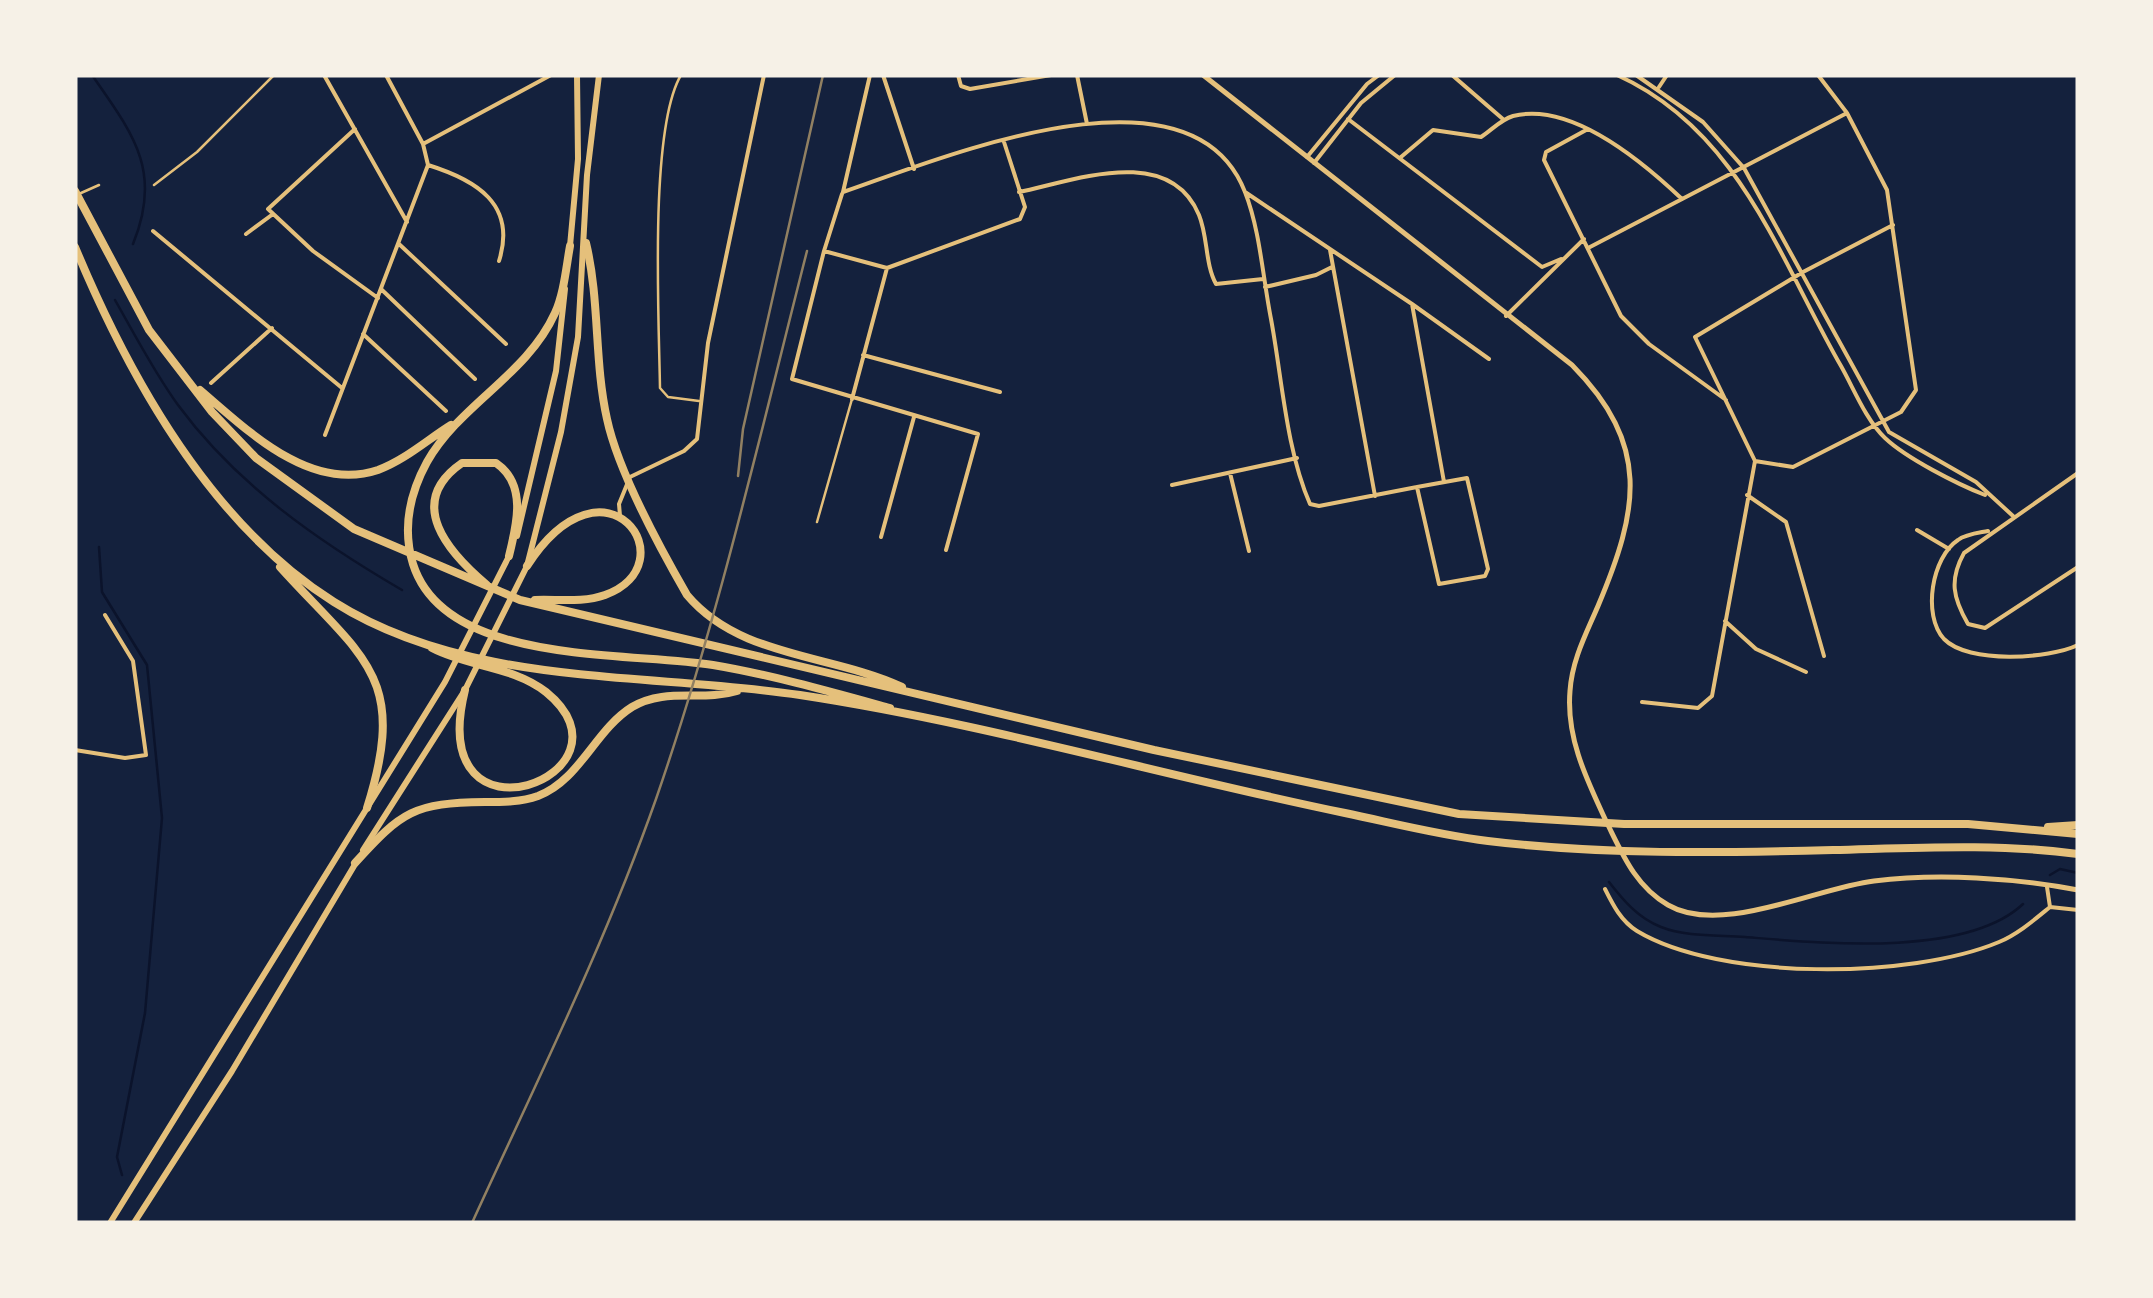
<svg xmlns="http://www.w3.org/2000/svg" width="2153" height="1298" font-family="'Asap Condensed',sans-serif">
	<rect width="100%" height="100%" fill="#14213d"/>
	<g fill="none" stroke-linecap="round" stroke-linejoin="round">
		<path stroke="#0b132b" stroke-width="2.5" d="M92,75C133,134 163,171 133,244
			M115,300C135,335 154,372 178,405C237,485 318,541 402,590
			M99,547L102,592L147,665L162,818L145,1013L117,1157L122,1175
			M2050,875L2060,869L2078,873
			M1609,882C1623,900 1638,918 1661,927C1686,937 1718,935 1745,937C1819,943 1966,958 2023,904"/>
		<path stroke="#e5c07b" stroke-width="2.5" d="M681,75C649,129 659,319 660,388L668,397L699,401
			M817,522L852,399"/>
		<path stroke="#e5c07b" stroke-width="2.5" d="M154,185L197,152L274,75
			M81,193L99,185"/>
		<path stroke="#e5c07b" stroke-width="4" d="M324,75L407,222
			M870,75L843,192C940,159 1191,53 1245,192C1260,230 1263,279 1271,319C1282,378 1286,449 1310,504L1319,506L1417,487
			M883,75L914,169
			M958,75L961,86L970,89L1051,75
			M1077,75L1087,124
			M1452,75L1504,120
			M1617,75C1739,130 1779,258 1841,366C1854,389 1866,420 1885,438C1906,458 1957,484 1985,495
			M1636,75L1703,122L1744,168L1889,432L1976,482L2013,516
			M1659,87L1667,75
			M1348,119L1542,267L1561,259
			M355,129L268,209L313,251L378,298
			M1588,129L1546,152L1544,160L1621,316L1649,344L1726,400
			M423,144L551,75
			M1307,157L1367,84L1379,75
			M1401,157L1433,130L1481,137C1492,130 1500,120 1513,116C1572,101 1644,163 1682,199
			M1314,163L1361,103L1395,75
			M428,165C476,180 517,204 499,261
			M1019,192C1073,181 1169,143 1199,215C1208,237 1205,264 1216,284L1263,279
			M1245,192L1412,304L1444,482
			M153,231L342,388
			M246,234L273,214
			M399,244L506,344
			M1590,247L1847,113
			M1330,250L1375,496
			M824,251L842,194
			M1265,287L1316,275L1332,267
			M381,289L475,379
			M1412,304L1489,359
			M1506,316L1584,239
			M363,334L446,411
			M863,355L1000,392
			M211,383L272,328
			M852,399L887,268
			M325,435L428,165L423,144L386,75
			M1755,461L1793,467L1901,412L1916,390L1887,190L1847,113L1818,75
			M1230,473L1249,551
			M2078,473L1964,553C1949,580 1953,598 1968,624L1985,628L2078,567
			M1467,478L1488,569L1485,576L1439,584L1417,487Z
			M1172,485L1297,458
			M1747,495L1786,522L1824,656
			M620,516L619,504L630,477L684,451L697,439L708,343L764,75
			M1917,530L1949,549
			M1988,531C1978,533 1966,534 1958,540C1932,557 1922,615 1944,639C1968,664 2049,659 2078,645
			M881,537L914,417
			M946,550L978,434L792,379L824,251L887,268L1020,219L1025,207L1004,142
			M1725,621L1756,649L1806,672
			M1642,702L1698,708L1712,696L1755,461L1695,337L1803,272L1893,225
			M75,750L125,758L146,755L133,661L105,615
			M2047,887L2050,907
			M1605,889C1613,905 1621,921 1637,931C1720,981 1911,979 1999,942C2018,934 2034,920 2050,907L2078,910"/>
		<path stroke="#e5c07b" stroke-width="5" d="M1203,75L1572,365C1651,445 1639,509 1598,606C1586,634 1572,660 1570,691C1566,738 1587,780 1606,821C1622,853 1635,886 1668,905C1721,936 1816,888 1874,881C1939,873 2014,878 2078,890"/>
		<path stroke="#e5c07b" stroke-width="6" d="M570,246L578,159L577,75
			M517,536L556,371L565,289
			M527,566L561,432L578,337L587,175L599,75"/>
		<path stroke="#e5c07b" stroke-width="6" d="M363,850L465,690L527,566
			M110,1223L445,682L509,556
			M134,1223L232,1071L357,861"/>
		<path stroke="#e5c07b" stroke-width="8" d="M75,191L149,330L212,412L256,458L354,529L520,600L1154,750L1459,814L1624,824H1968L2078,834
			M586,243C600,301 594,361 607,419C618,471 660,548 687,595C740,658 831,654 902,687
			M570,246C566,268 564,293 555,313C527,375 460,404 427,462C409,495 402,528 413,564C445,666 626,651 713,665C772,675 832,692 890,708
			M75,247C129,377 212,525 334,602C470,688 648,672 800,695C984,723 1164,776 1345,813C1393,823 1439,835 1488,841C1602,855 1718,853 1833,850C1914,848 1997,843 2078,854
			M200,390C247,430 310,493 378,470C405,460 427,440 451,425
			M527,566C606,444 690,564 605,595C583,603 557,599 535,600
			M280,567C363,659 409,675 367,808
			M487,585C449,553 404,503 462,463H496C527,484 517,524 509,556
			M432,648C468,667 513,666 546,692C647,774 423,859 465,690
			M2048,827L2078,825
			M355,863C402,811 414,803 485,802C503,802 521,802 538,796C580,780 595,730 632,707C666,687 702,702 737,691"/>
		<path stroke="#918062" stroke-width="2.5" d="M738,476L743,429L823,75
			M472,1223C536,1083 605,944 656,799C718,620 760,435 807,251"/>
	</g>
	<rect width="2153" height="1298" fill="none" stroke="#f6f1e7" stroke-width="155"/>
</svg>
